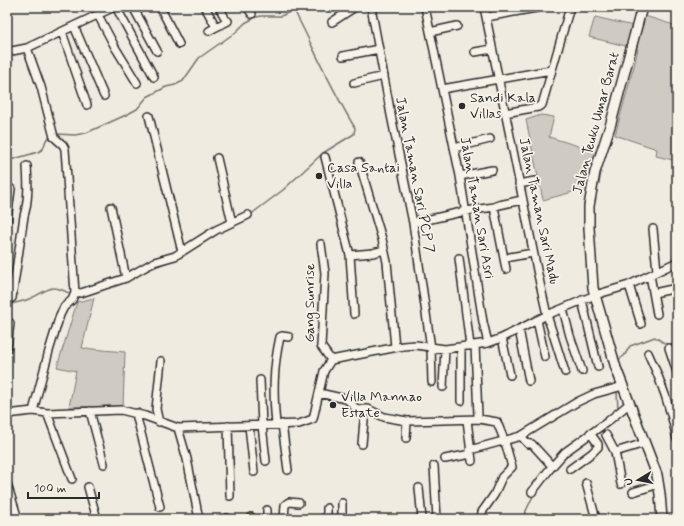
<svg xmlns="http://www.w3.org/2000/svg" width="684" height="526" font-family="Mynerve,sans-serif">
	<rect width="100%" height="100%" fill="#efebe0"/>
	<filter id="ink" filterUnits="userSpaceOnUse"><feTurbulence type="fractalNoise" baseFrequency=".025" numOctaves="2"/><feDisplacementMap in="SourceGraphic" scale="8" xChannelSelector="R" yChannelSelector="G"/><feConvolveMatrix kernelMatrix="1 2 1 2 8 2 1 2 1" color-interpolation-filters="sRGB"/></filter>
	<g filter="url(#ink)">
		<path fill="#cfcbc2" stroke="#7d7b76" d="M645,16L677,26V161L656,156L657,149L615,135L634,66L638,49L589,37L595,17L642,28Z
			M541,115L554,117L549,137L604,154L599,185L543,200L526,120Z
			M94,298L82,348L125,352L123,406L69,407L76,371L57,367L77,302Z"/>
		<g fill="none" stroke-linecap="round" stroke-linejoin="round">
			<path stroke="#74726e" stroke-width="1.5" d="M57,134L75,135L86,133L126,115L137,109L147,97L166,87L175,85L183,81L199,58L236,32L245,23L256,17L262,16H281L300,7
				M7,161L38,152L43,149L46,140L51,136
				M250,215L283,190L323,153L354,134L355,128C332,90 314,49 294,10
				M143,272L172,260
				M7,305C14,303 22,302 29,299C49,291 49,281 72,295
				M618,360L624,356L630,346L655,337C664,343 666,346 677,343
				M618,410L617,392L619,390
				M512,519L524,515L534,494"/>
			<defs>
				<path id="minor" d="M116,7L154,77
					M133,7L157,51
					M160,7L179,44
					M205,7L216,27L228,21
					M219,7L224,16
					M247,7L252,14
					M371,7L391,115L413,223L431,348L432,382
					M425,7L460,176L483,322L488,343
					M484,7L537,270L547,315L565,372
					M98,15L115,47L137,83
					M486,17L542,7
					M332,22L355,7
					M74,26L104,96
					M209,31L216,27
					M62,32L87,105
					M430,32L457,26
					M27,48L41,87L54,137L63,145L65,149L75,293L72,300L64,307L60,315L49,351L33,411
					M7,52L27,48L114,7
					M475,52L492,49
					M343,56L379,49
					M354,83L384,76
					M442,89L551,70
					M505,113L538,107L542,105L570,7
					M149,116L182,252
					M454,148L490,139
					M325,157L350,255L354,314
					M217,158L232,223
					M359,162L382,239L387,262L395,347
					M460,176L492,170
					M519,184L535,181
					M111,207L126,278
					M494,207L506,269
					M7,220L11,189
					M413,223L466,211L494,207L499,205L522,200
					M653,229L657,271
					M321,244L325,273L321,346L331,360
					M350,255L373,253L384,250
					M510,257L533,253
					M459,258L470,346
					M650,275L657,314
					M629,285L641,324
					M75,292L81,293L126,278L154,262L175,256L216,230L248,215
					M654,293L677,288
					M7,300L12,298L24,216C29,199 28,183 27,166
					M582,300L598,367
					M563,309L570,336L582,371
					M537,320L545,357
					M519,329L529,381
					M502,338L510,375
					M475,345L478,416
					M461,347V401
					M669,348L677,372
					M7,349L10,323
					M648,353C661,380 671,410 677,439
					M260,380L262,425L266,461
					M443,387L445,349
					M319,393L346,399L350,402L357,410L368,409L384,417L407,421L479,419L497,422L505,442L512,467L502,477L494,495L482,512L481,519
					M90,411L104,464
					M47,413L72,479
					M137,413V418L160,507
					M7,414L33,411L47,413L121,410L145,416L178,428L299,424L313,419L324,371L331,360L403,346L416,345L445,349L488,343L502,338L547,315L595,295L629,285L677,262
					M467,420L472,461
					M159,422L156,409L161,361
					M276,424C273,394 273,368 280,337L282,336L289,337
					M282,424L288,470
					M228,426L230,496
					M249,426L254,472
					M178,428L187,459L199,519
					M606,435L615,452L621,484
					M521,436L528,444H532L552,466
					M406,438L407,421
					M362,444L365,409
					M470,450L521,436L577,402L594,394L623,386
					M615,452L645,443
					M445,459L471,454
					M434,466L437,519
					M570,469L592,453L598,447V444L590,433
					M586,483L596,519
					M7,484L18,519
					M88,487L97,519
					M419,488L422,519
					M532,492L549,470L565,452L607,422L630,403
					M633,492L659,484
					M342,503V519
					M327,508V519
					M267,510V519
					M251,517V519
					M227,518V519
					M284,519L285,505L289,502L299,503"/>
				<path id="major" d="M642,7L611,123L595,172L589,206V228L593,288L616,368L657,475L660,494L662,519"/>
			</defs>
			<use href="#minor" stroke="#2b2b2b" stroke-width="10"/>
			<use href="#major" stroke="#2b2b2b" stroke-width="12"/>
			<use href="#minor" stroke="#f7f3e8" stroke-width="7"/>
			<use href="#major" stroke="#f7f3e8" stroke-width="9"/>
		</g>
	</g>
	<g fill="#2b2b2b" stroke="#f7f3e8" stroke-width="1.5">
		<circle cx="462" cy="106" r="4"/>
		<circle cx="319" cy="176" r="4"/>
		<circle cx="333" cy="405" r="4"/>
	</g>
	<g text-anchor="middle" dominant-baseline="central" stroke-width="3.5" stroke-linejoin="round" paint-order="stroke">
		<g font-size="14" fill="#2b2b2b" stroke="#f7f3e8" text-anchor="start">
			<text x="470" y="98">Sandi Kala<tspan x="470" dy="16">Villas</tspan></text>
			<text x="327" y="168">Casa Santai<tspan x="327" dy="16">Villa</tspan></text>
			<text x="341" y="397">Villa Mannao<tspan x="341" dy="16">Estate</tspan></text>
		</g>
		<g font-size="14" fill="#2b2b2b" stroke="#f7f3e8">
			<text transform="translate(596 123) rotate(-75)">Jalan Teuku Umar Barat</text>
			<text transform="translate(415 175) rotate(79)">Jalan Taman Sari PCP 7</text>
			<text transform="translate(477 208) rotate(80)">Jalan Taman Sari Asri</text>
			<text transform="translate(539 211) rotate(78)">Jalan Taman Sari Madu</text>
			<text transform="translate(310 303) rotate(-90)">Gang Sunrise</text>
		</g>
	</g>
	<rect width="684" height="526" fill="none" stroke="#f7f3e8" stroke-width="24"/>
	<rect x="12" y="12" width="660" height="502" fill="none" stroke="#2b2b2b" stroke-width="1.5" filter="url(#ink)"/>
	<g transform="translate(638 480) rotate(260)" stroke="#f7f3e8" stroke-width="3" paint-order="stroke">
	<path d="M0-3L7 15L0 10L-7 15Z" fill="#2b2b2b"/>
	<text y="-6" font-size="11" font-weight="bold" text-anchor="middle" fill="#2b2b2b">U</text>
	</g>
	<path d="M28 492v6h71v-6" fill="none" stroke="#2b2b2b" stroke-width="2"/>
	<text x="34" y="492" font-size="12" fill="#2b2b2b" stroke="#f7f3e8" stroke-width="3" paint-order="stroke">100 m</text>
</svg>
